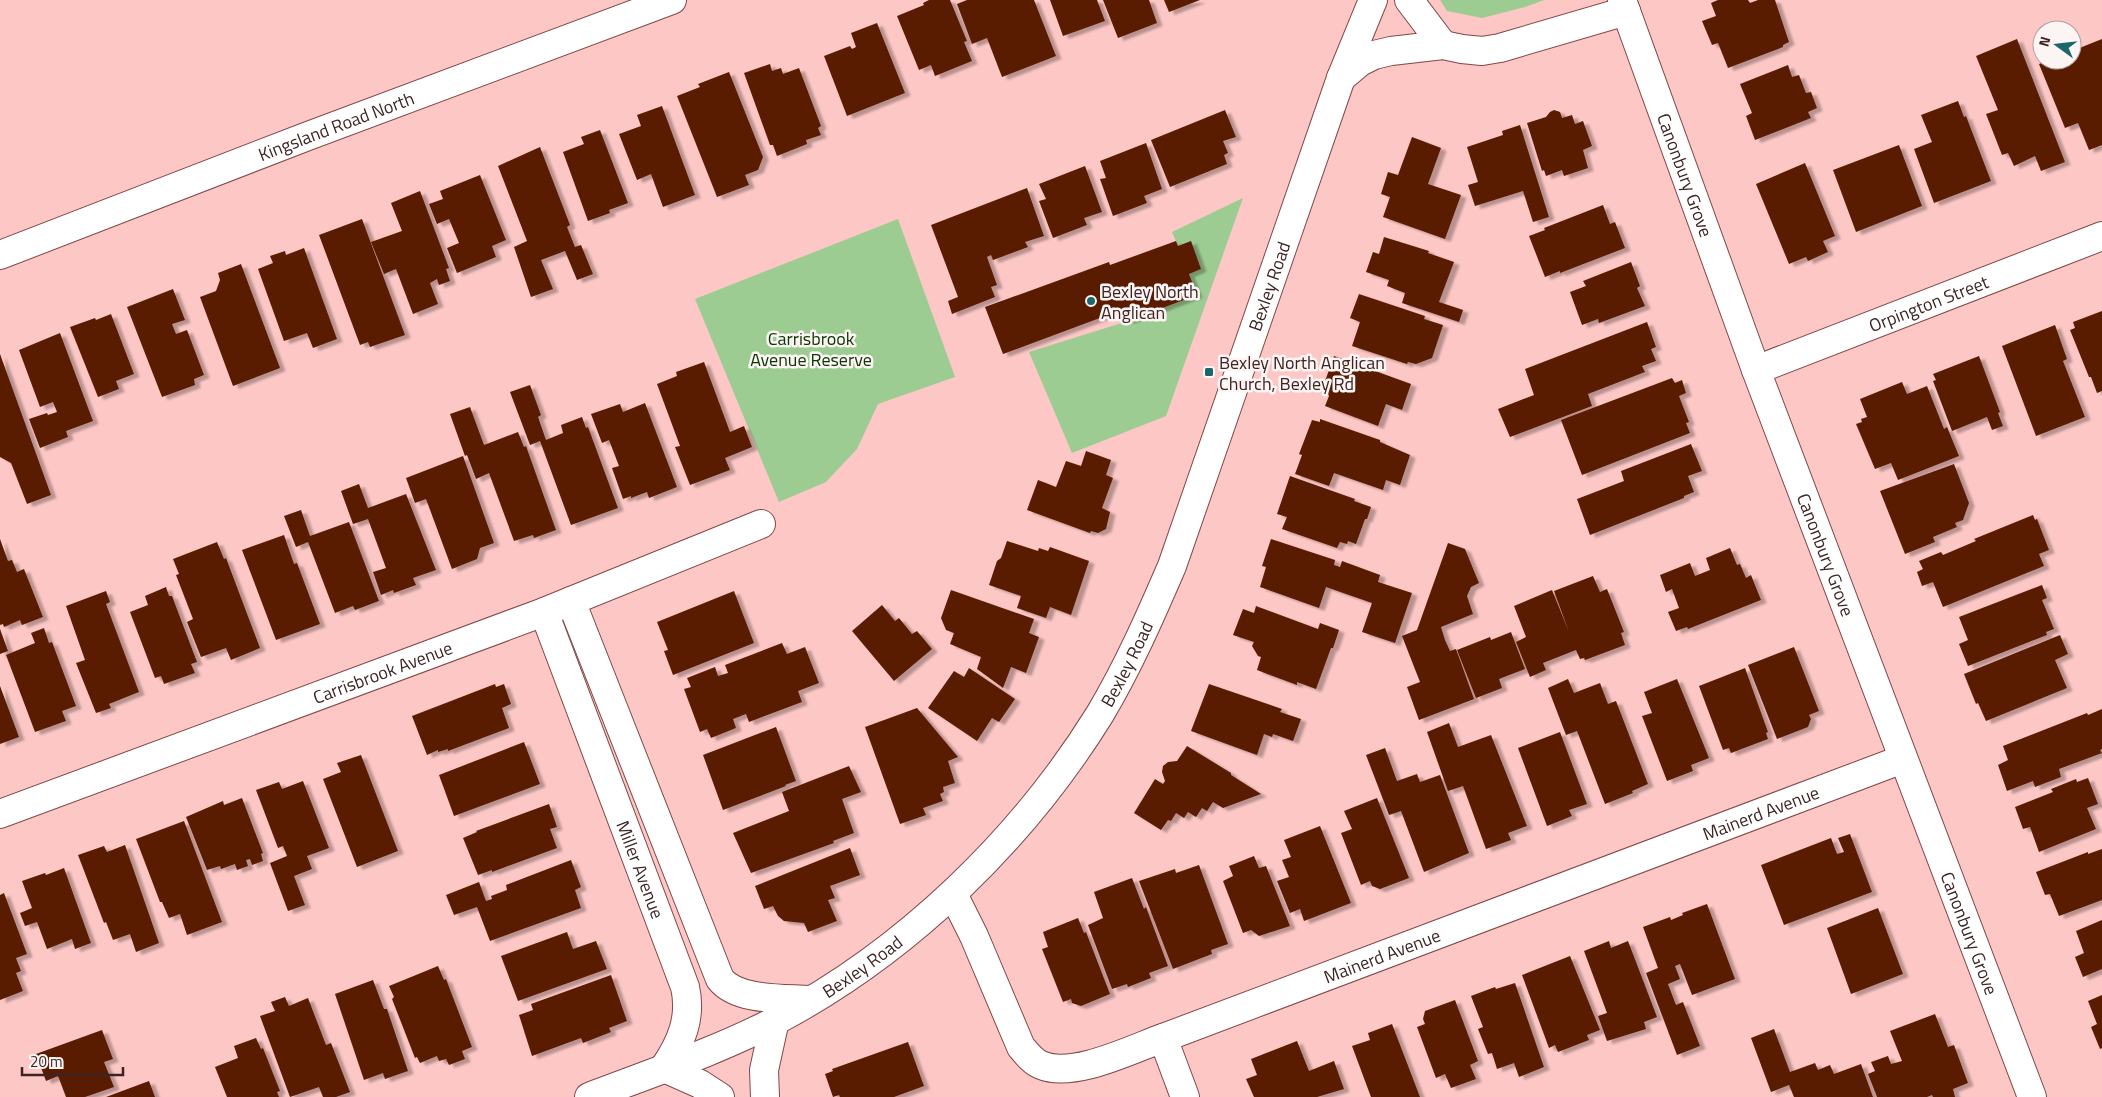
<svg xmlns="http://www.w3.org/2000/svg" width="2102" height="1097" font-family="'Titillium Web',sans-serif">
	<defs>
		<filter id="shadow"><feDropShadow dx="5.5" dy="3" stdDeviation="1" flood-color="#0004"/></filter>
	</defs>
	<rect width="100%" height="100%" fill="#fcc7c5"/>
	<path fill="#9dcc93" d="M1440,0H1544L1525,7L1482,18L1447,11Z
		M1243,198L1166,416L1072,453L1029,352L1128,321L1197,295L1189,274L1201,269L1178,246L1172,232Z
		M898,219L955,377L878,404L857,449L826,482L779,502L695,299Z"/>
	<path fill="#5a1b01" filter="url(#shadow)" d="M929,0H950L967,41L964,42L972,61L935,76L931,65L919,70L897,16L924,5L923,3Z
		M967,0H1034L1056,56L1002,77L987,38L972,44L957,4Z
		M1050,0H1097L1105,21L1063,36Z
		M1103,0H1149L1157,23L1118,38Z
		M1164,0H1200L1169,12Z
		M1718,0H1748L1750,3L1758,0H1775L1789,42L1783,45V47L1728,68L1718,43L1712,45L1702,21L1716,16L1711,3Z
		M877,23L905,93L847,116L824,56L850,46L852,49L856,47L851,33Z
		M2017,39L2065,162L2041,171L2035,156L2014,166L2008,153L2002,155L1986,114L1998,110L1976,56Z
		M2102,39V145L2089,150L2078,123L2065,128L2039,64L2050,60H2072V51Z
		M770,64L772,71L781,68L783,74L799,68L821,126L818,128L821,135L806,140L807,144L777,156L773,145H770L744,73Z
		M1788,65L1792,77L1799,75L1806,93L1811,92L1817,108L1808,112L1811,118L1755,140L1746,116L1752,113L1740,84Z
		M729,72L763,157L758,170L745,175L749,185L717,197L677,96L700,87L698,84Z
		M1958,101L1964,117L1966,116L1991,181L1934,203L1914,149L1932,142L1921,115Z
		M662,106L695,195L663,207L651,174L637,180L619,134L641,126L637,115Z
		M1225,110L1236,137L1223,141L1228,153L1224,155L1227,164L1170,187L1151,140Z
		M1554,110L1560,112L1562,118L1572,115L1575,124L1583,121L1592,146L1583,150L1588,168L1564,176L1562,170L1546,176L1544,170L1542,171L1527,123L1546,117L1550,112Z
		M1520,125L1549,217L1533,222L1523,191L1475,206L1468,185L1478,182L1467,147L1503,135L1502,131Z
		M600,130L628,203L609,210L610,213L588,221L563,152L584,144L581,137Z
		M1412,137L1441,148L1428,184L1461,195L1445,239L1383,217L1390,197L1381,194L1388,172L1398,175Z
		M1146,143L1162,189L1144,196L1147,203L1113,216L1100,179L1106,178L1100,161Z
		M1899,145L1922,206L1856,232L1833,170Z
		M540,147L570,225L567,227L575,247L581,245L593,274L577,280L565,251L541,260L553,289L531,297L514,247L527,241L498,166Z
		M1805,163L1835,236L1823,241L1828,252L1808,261L1806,257L1789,264L1756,184Z
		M1085,166L1102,212L1084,218L1087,225L1053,238L1039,201L1046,199L1039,184Z
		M480,175L506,240L492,246L496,257L457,273L447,248L459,243L449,219L437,224L429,204L443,199L440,191Z
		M1027,188L1044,236L1025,242L1028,247L993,260L991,255L987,257L997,285L991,287L995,297L952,314L948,301L958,297L931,225Z
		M420,191L449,268L446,269L450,281L439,285L437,279L430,283L438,304L413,314L396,269L384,274L371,242L402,231L391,203Z
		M1603,205L1610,224L1615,222L1625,248L1560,273V271L1545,277L1529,236L1545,230L1544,228Z
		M362,219L405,335L370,347L368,342L360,345L319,235Z
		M1384,237L1429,251L1428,253L1454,262L1439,302L1463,310L1459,322L1402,303L1405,293L1387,286L1389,280L1366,272L1373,252L1379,254Z
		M1176,241L1178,246L1191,241L1201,269L1189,274L1197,295L1128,321L1124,309L1003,354L985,307L1109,262L1110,265Z
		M304,248L337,339L313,348L307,333L284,341L258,269L273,263L270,256L285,251L286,255Z
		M1631,262L1640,286L1637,288L1645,306L1599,323L1598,319L1582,325L1570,292L1586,286L1583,281Z
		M241,264L280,368L233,386L200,297L216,291L220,280L218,273Z
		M173,289L185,320L172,324L176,334L187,330L204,375L194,379L195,385L162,397L127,307Z
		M1359,294L1425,316L1424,319L1443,325L1432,358L1416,364L1408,362L1407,364L1352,346L1360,322L1350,318Z
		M2102,311V391L2097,393L2091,377H2089L2070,330L2075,328L2073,322Z
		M111,314L134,374L116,381L119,389L98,397L70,327L95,318L96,320Z
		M1647,322L1656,347L1651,349L1656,361L1642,366L1645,372L1588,394L1592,406L1510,437L1498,409L1534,395L1525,369Z
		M2055,325L2067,359L2063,361L2085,417L2036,436L2002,346Z
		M60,333L93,421L66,431L68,437L40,448L29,419L47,413L48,415L57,412L53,402L40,407L19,350Z
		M0,354L51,495L27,504L11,463L0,457Z
		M1334,356L1411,384L1402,410L1386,404L1378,426L1325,406L1329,396L1324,384Z
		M1979,356L2000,412L1998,413L2003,426L1992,430L1987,417L1952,431L1933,381L1936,380L1933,374Z
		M704,362L730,432L744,426L752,447L725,458L730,470L690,485L675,447L680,446L657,384L677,376L676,372Z
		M1672,378L1675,383L1682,380L1686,393L1679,396L1689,422L1686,423L1690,433L1582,475L1561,420Z
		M1902,382L1907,394L1927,386L1944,429L1947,427L1959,456L1898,480L1891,463L1875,469L1856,424L1862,422L1861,419L1867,417L1860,399Z
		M530,385L541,415L538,417L546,440L563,433L561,425L582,417L586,428L588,427L618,508L571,525L540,441L530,445L510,392Z
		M645,403L677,487L649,498L647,492L631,498V496L623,499L612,468L619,466L609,440L602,443L591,414L620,404L623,412Z
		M470,407L484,445L518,432L524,447L526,446L556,530L534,538L533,535L514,541L489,473L476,479L467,455L465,456L450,414Z
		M1320,419L1380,440V442L1410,455L1400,485L1386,480L1383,490L1334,473L1329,486L1295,474L1302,455L1299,454L1312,420L1320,422Z
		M1691,444L1702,471L1688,476L1694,492L1684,496V498L1590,535L1577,499L1624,481L1621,471Z
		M1086,451L1111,460L1106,475L1113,478L1102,508L1110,512L1106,529L1098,533L1091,531L1090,533L1027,510L1038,480L1056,487L1066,461L1081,466Z
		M463,456L494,543L480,548L477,559L452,569L426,499L415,503L406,478Z
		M1954,464L1969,503L1963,520L1955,523L1957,527L1933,537L1935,542L1905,554L1880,491Z
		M1290,476L1355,499L1354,501L1371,507L1367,519H1365L1356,544L1348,541L1347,544L1340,542L1337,548L1282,529L1287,517L1277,514Z
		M359,484L368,508L406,494L436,570L413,578L416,585L394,593L393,590L381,595L373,572L386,568L368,519L353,524L341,491Z
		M301,510L310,536L349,522L379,601L355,610L353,606L335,613L308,542L296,547L284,516Z
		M2033,515L2035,520L2037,519L2049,550L2039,554L2044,566L1943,607L1933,582L1922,586L1917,572L1923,569L1919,561L1941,552L1943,555L1976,541L1974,539Z
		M284,535L294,564L297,563L320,624L276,640L242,550Z
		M0,539L8,561L12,560L17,572L24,569L43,617L22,625L20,620L4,627L3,624L0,625Z
		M1271,539L1335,560L1334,565L1340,567L1342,561L1380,575L1378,582L1412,593L1395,643L1362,632L1372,603L1326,587L1319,608L1260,587L1266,567L1262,566Z
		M1007,541L1038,551L1039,548L1048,551L1050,547L1089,561L1071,615L1050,607L1046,618L1017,608L1021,596L989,585L997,561L1001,558Z
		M217,542L224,559L226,558L260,648L231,660L226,648L201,657L187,622L193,619L176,575L179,574L173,559Z
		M1448,543L1465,549L1479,583L1471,587L1467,596L1473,614L1441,627L1445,640L1440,642L1445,640L1450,651L1456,649L1474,699L1419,720L1407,687L1420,682L1402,636L1417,630Z
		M1730,548L1737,565L1740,564L1746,578L1751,575L1761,600L1688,629L1687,627L1676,631L1668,612L1679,608L1672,589L1666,592L1660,575L1690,563L1695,576L1710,570L1706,558Z
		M1593,576L1600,592L1607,589L1624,632L1621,633L1625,645L1585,660L1584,658L1580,659L1576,650L1543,663L1546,670L1530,677L1516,642L1526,637L1514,606L1552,590L1569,632L1554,591Z
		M2042,585L2047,598L2042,600L2054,629L2046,632L2047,635L1968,666L1959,644L1968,640L1959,617Z
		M166,587L169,596H172L197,662L191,664L195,673L164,684L161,676L155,678L130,612L148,605L145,596Z
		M951,590L1034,619L1029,633L1039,637L1026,673L1011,667L1003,688L977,669L981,657L950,644L954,633L946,630L941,618Z
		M106,591L110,602L106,604L139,692L109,704L111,708L96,713L76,663L85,660L66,606Z
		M734,591L754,643L673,675L664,651L668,650L657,622Z
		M882,605L895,621L899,618L912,634L917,631L932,649L894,681L852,631Z
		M1256,606L1318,629L1320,623L1339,630L1333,648H1331L1316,689L1297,682V685L1257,670L1261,657L1258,656L1252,646L1254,642L1233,635L1243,609L1254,613Z
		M44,628L49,643L52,642L76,706L62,711L66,721L35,732L6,655L35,643L31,633Z
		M0,629L8,651L0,654Z
		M1511,632L1525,669L1499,679L1502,688L1476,698L1457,650L1490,637L1491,640Z
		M2060,635L2068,654L2055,660L2067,688L1986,721L1978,703L1976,704L1964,674Z
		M782,643L787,654L805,647L819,683L798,691L802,702L749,722L746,714L733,719L736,728L711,738L707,729L700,732L684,689L691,687L687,678L715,667L718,676L728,673L725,665Z
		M1794,647L1819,711L1809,715L1811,719L1808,727L1777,739L1748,665Z
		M969,668L1015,699L999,722L992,718L977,741L928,708L954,671L964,677Z
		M1745,668L1768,732L1766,733L1768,739L1731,753L1729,748L1723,750L1699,686Z
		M1568,679L1574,693L1600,683L1608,704L1616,701L1648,784L1632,791L1633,793L1605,804L1577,731L1566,735L1548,688Z
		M1677,679L1709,758L1691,765L1693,771L1667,781L1642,716L1652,713L1644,692Z
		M495,684L496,687L504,684L511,704L502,708L509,728L448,751V749L438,752V750L427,755L412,716Z
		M1209,684L1282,709L1280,712L1301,719L1293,741L1273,734L1272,737L1264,734L1257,755L1191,731Z
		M0,686L19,737L0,744Z
		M917,708L958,757L948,761L955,783L943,787L944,792L940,794L943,801L923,808L926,815L900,824L865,727Z
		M2102,709V749L2100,750L2102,753L2059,769L2061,777L2035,787L2033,781L2007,791L1998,765L2008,760L2003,746L2087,713L2088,715Z
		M1449,723L1458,747L1491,735L1527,826L1508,833L1511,840L1486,849L1463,786L1448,791L1427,732Z
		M776,727L796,781L785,785L786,786L723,810L703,755Z
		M1560,732L1587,804L1569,810L1572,816L1547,826L1518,748Z
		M524,742L540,784L454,816L439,775Z
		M1187,746L1231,773V775L1261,794L1223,808L1213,802L1207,811L1202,808L1196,817L1188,812L1184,818L1176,813L1171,821L1168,820L1161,830L1134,813L1155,779L1163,784L1165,781L1162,772L1163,766L1168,762L1177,761Z
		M1385,748L1397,781L1417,774L1420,782L1440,775L1469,853L1424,872L1401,811L1389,815L1366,755Z
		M361,755L398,851L357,867L323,779L341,772L337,763Z
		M849,766L861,792L842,799L854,833L833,841L834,843L751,873L733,833L789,811L782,792Z
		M2088,778L2098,804L2087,808L2096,829L2039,852L2030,827L2023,829L2015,807L2053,792L2051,789L2076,779L2077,782Z
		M303,781L329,848L307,856L312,869L294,876L305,905L288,911L270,863L287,856L283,846L278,848L256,790L279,782L282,789Z
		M242,798L263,853L261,854L263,861L252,865L250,859L246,860L248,866L237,870L235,864L221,869L220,866L207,870L186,817L223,801L224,805Z
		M1377,798L1409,878L1380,889L1372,886L1370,881L1361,885L1341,833L1352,829L1344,811Z
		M549,804L557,827L550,829L557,848L492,872V870L478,875L463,838L477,832L476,831Z
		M184,821L222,922L187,935L180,914L169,918L162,902H160L136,839Z
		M1320,826L1351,903L1304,921L1300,909L1290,913L1277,881L1289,877L1282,860L1291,857L1284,840Z
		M1850,834L1872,892L1784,925L1761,865L1831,838L1837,854L1844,852L1838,838Z
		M125,845L159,943L136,952L130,934L113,940L106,922L104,923L78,855L104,846L107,852Z
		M850,848L860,875L830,886L835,898L828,900L837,921L808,932L804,923L784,921L778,916L773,906L764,909L755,886Z
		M2102,849V900L2059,916L2050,894L2045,895L2036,872L2088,852V854Z
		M1254,856L1259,868L1266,866L1290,926L1259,936L1251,930L1243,933L1223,881L1233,876L1229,866Z
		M571,860L581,887L575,890L581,908L490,941L477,907L454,915L446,895L479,882L486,901L492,899L491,896L507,890L506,885Z
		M1199,865L1228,944L1211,950L1212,954L1173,969L1139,881L1175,869L1176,873Z
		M64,868L91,943L75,949L72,939L47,949L37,922L25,926L20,913L32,908L22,881L45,873L46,875Z
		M1132,878L1144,909L1146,907L1168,966L1149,973L1151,978L1128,987L1127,984L1112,989L1088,925L1103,918L1094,892Z
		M4,893L27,954L16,958L21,971L16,973L23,991L0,1000V895Z
		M1707,904L1735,979L1692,995L1680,964L1675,966L1680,979L1668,984L1676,1005L1683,1002L1700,1046L1677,1055L1646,973L1658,968L1643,927L1670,917L1671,920L1683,915L1682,913Z
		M1878,908L1903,974L1851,994L1827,928Z
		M1078,918L1084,933L1086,932L1110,994L1081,1006L1072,1003L1071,999L1063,1002L1042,949L1048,947L1043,932Z
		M2102,920V969L2083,977L2075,957L2084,953L2076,931Z
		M567,932L573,949L596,941L607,969L518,1001L501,956Z
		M1609,941L1611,948L1628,941L1657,1017L1644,1022L1646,1029L1607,1041L1598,1016L1607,1013L1584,951Z
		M1570,956L1600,1030L1587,1035L1589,1040L1558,1052L1555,1045L1549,1048L1522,975Z
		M438,966L444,980L446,979L472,1047L462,1051L465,1059L449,1065L446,1059L439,1061L437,1056L420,1063L417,1057L415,1058L392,999L394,997L389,986Z
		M611,975L627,1021L609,1028L611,1032L583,1043L581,1038L532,1056L519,1015L533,1010L531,1004Z
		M373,980L384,1009H387L408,1071L385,1079L383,1073L364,1080L335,994Z
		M1515,983L1544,1067L1519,1077L1514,1063L1497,1069L1492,1053L1488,1054L1478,1029L1483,1027L1471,996L1495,987L1496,989Z
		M2102,995V1048L2100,1049L2091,1027L2097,1024L2088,1001Z
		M285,997L289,1006L308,998L326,1045L331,1043L350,1092L336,1097H323L319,1087L290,1097L260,1016L275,1011L271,1002Z
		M1455,1000L1478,1061L1470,1065L1476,1079L1451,1088L1445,1074L1436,1078L1417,1027L1425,1024L1423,1019L1425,1011Z
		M1935,1014L1948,1047L1954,1045L1968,1083L1953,1089L1955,1097H1933L1932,1095L1927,1097H1877L1868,1074L1875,1071L1871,1062L1888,1056L1891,1064L1902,1061L1890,1031Z
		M1392,1024L1420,1097H1371L1352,1046L1370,1040L1368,1033Z
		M1774,1029L1790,1072L1815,1063L1818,1070L1830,1065L1834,1074L1861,1064L1873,1097H1794L1789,1085L1771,1092L1751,1038Z
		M102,1030L113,1059L104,1062L114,1087L85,1097H66L58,1076L46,1081L36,1054Z
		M256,1038L261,1049L263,1048L280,1091L277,1092L279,1097H227L215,1067L238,1058L234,1046Z
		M1297,1041L1309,1071L1334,1061L1344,1089L1317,1097H1254L1246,1079L1257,1075L1251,1059Z
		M908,1042L924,1086L894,1097H840L839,1095L833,1097L825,1074L833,1071L832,1069Z
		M149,1081L155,1097H106Z"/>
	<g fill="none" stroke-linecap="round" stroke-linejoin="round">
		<defs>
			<g id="minor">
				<path d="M1409,0L1443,45"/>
				<path id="s1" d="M1622,0L1756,370L2032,1097"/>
				<path d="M1341,78L1360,62L1374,55L1391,51L1443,45L1462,49L1482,51L1500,48L1626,11"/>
				<path id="s2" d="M0,255L308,136L672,0"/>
				<path id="s3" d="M1756,370L2102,236"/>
				<path d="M571,601L720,979C737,1001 783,998 810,1000"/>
				<path id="s4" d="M544,612L685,987C692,1018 681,1043 664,1068L700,1084L720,1097"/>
				<path id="s5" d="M0,814L544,612L761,524"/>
				<path id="s6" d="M953,894L974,936L1021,1047C1027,1054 1033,1062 1041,1065C1073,1079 1132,1049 1163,1038L1903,759"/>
				<path d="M1163,1038L1185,1097"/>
				<path d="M765,1097L764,1070L775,1020"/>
			</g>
			<g id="primary">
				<path id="s7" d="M589,1097C651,1073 715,1052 775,1021C906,952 1022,840 1100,714C1128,667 1150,617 1172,566L1341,78L1373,0"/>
			</g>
		</defs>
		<use href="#minor" stroke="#804848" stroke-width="30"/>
		<use href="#primary" stroke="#804848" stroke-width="30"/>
		<use href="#minor" stroke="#fff" stroke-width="28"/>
		<use href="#primary" stroke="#fff" stroke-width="28"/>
	</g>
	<g fill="#1a686c" stroke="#fcf5f4" stroke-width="2">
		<circle cx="1091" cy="301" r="5"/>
		<rect x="1204" y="367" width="10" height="10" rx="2.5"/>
	</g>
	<g text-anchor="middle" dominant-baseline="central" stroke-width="5" stroke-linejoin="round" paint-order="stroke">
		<g font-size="18" fill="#3d2423" stroke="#fcf5f4">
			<text stroke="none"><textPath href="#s2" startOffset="360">Kingsland Road North</textPath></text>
			<text stroke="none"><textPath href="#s1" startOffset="186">Canonbury Grove</textPath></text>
			<text stroke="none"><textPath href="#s7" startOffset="1114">Bexley Road</textPath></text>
			<text stroke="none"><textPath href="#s3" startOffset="185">Orpington Street</textPath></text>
			<text stroke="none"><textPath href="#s1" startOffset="591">Canonbury Grove</textPath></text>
			<text stroke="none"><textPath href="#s7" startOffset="710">Bexley Road</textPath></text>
			<text stroke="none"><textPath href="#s5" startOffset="408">Carrisbrook Avenue</textPath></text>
			<text stroke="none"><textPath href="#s6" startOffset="961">Mainerd Avenue</textPath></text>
			<text stroke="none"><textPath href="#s4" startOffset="275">Miller Avenue</textPath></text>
			<text stroke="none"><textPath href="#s1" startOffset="996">Canonbury Grove</textPath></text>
			<text stroke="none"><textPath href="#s6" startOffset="556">Mainerd Avenue</textPath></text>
			<text stroke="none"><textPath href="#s7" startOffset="304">Bexley Road</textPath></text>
		</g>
		<g font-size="18" fill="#3d2423" stroke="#fcf5f4" text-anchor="start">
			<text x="1101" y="291">Bexley North<tspan x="1101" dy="21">Anglican</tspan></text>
			<text x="1219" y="362">Bexley North Anglican<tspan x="1219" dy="21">Church, Bexley Rd</tspan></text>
		</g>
		<g font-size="18" fill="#0b3602" stroke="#fcf5f4">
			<text x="811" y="338">Carrisbrook<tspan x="811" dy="21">Avenue Reserve</tspan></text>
		</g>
	</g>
	<g transform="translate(2057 45) rotate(285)"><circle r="24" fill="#fcf5f4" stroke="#b0a1a0"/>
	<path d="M0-4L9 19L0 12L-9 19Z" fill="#1a686c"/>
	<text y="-8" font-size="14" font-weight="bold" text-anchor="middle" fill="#3d2423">N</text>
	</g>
	<path d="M22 1067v8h101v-8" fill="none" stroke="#3d2423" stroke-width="2.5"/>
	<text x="30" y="1067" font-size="15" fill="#3d2423" stroke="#fcf5f4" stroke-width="4" paint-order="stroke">20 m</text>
</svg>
